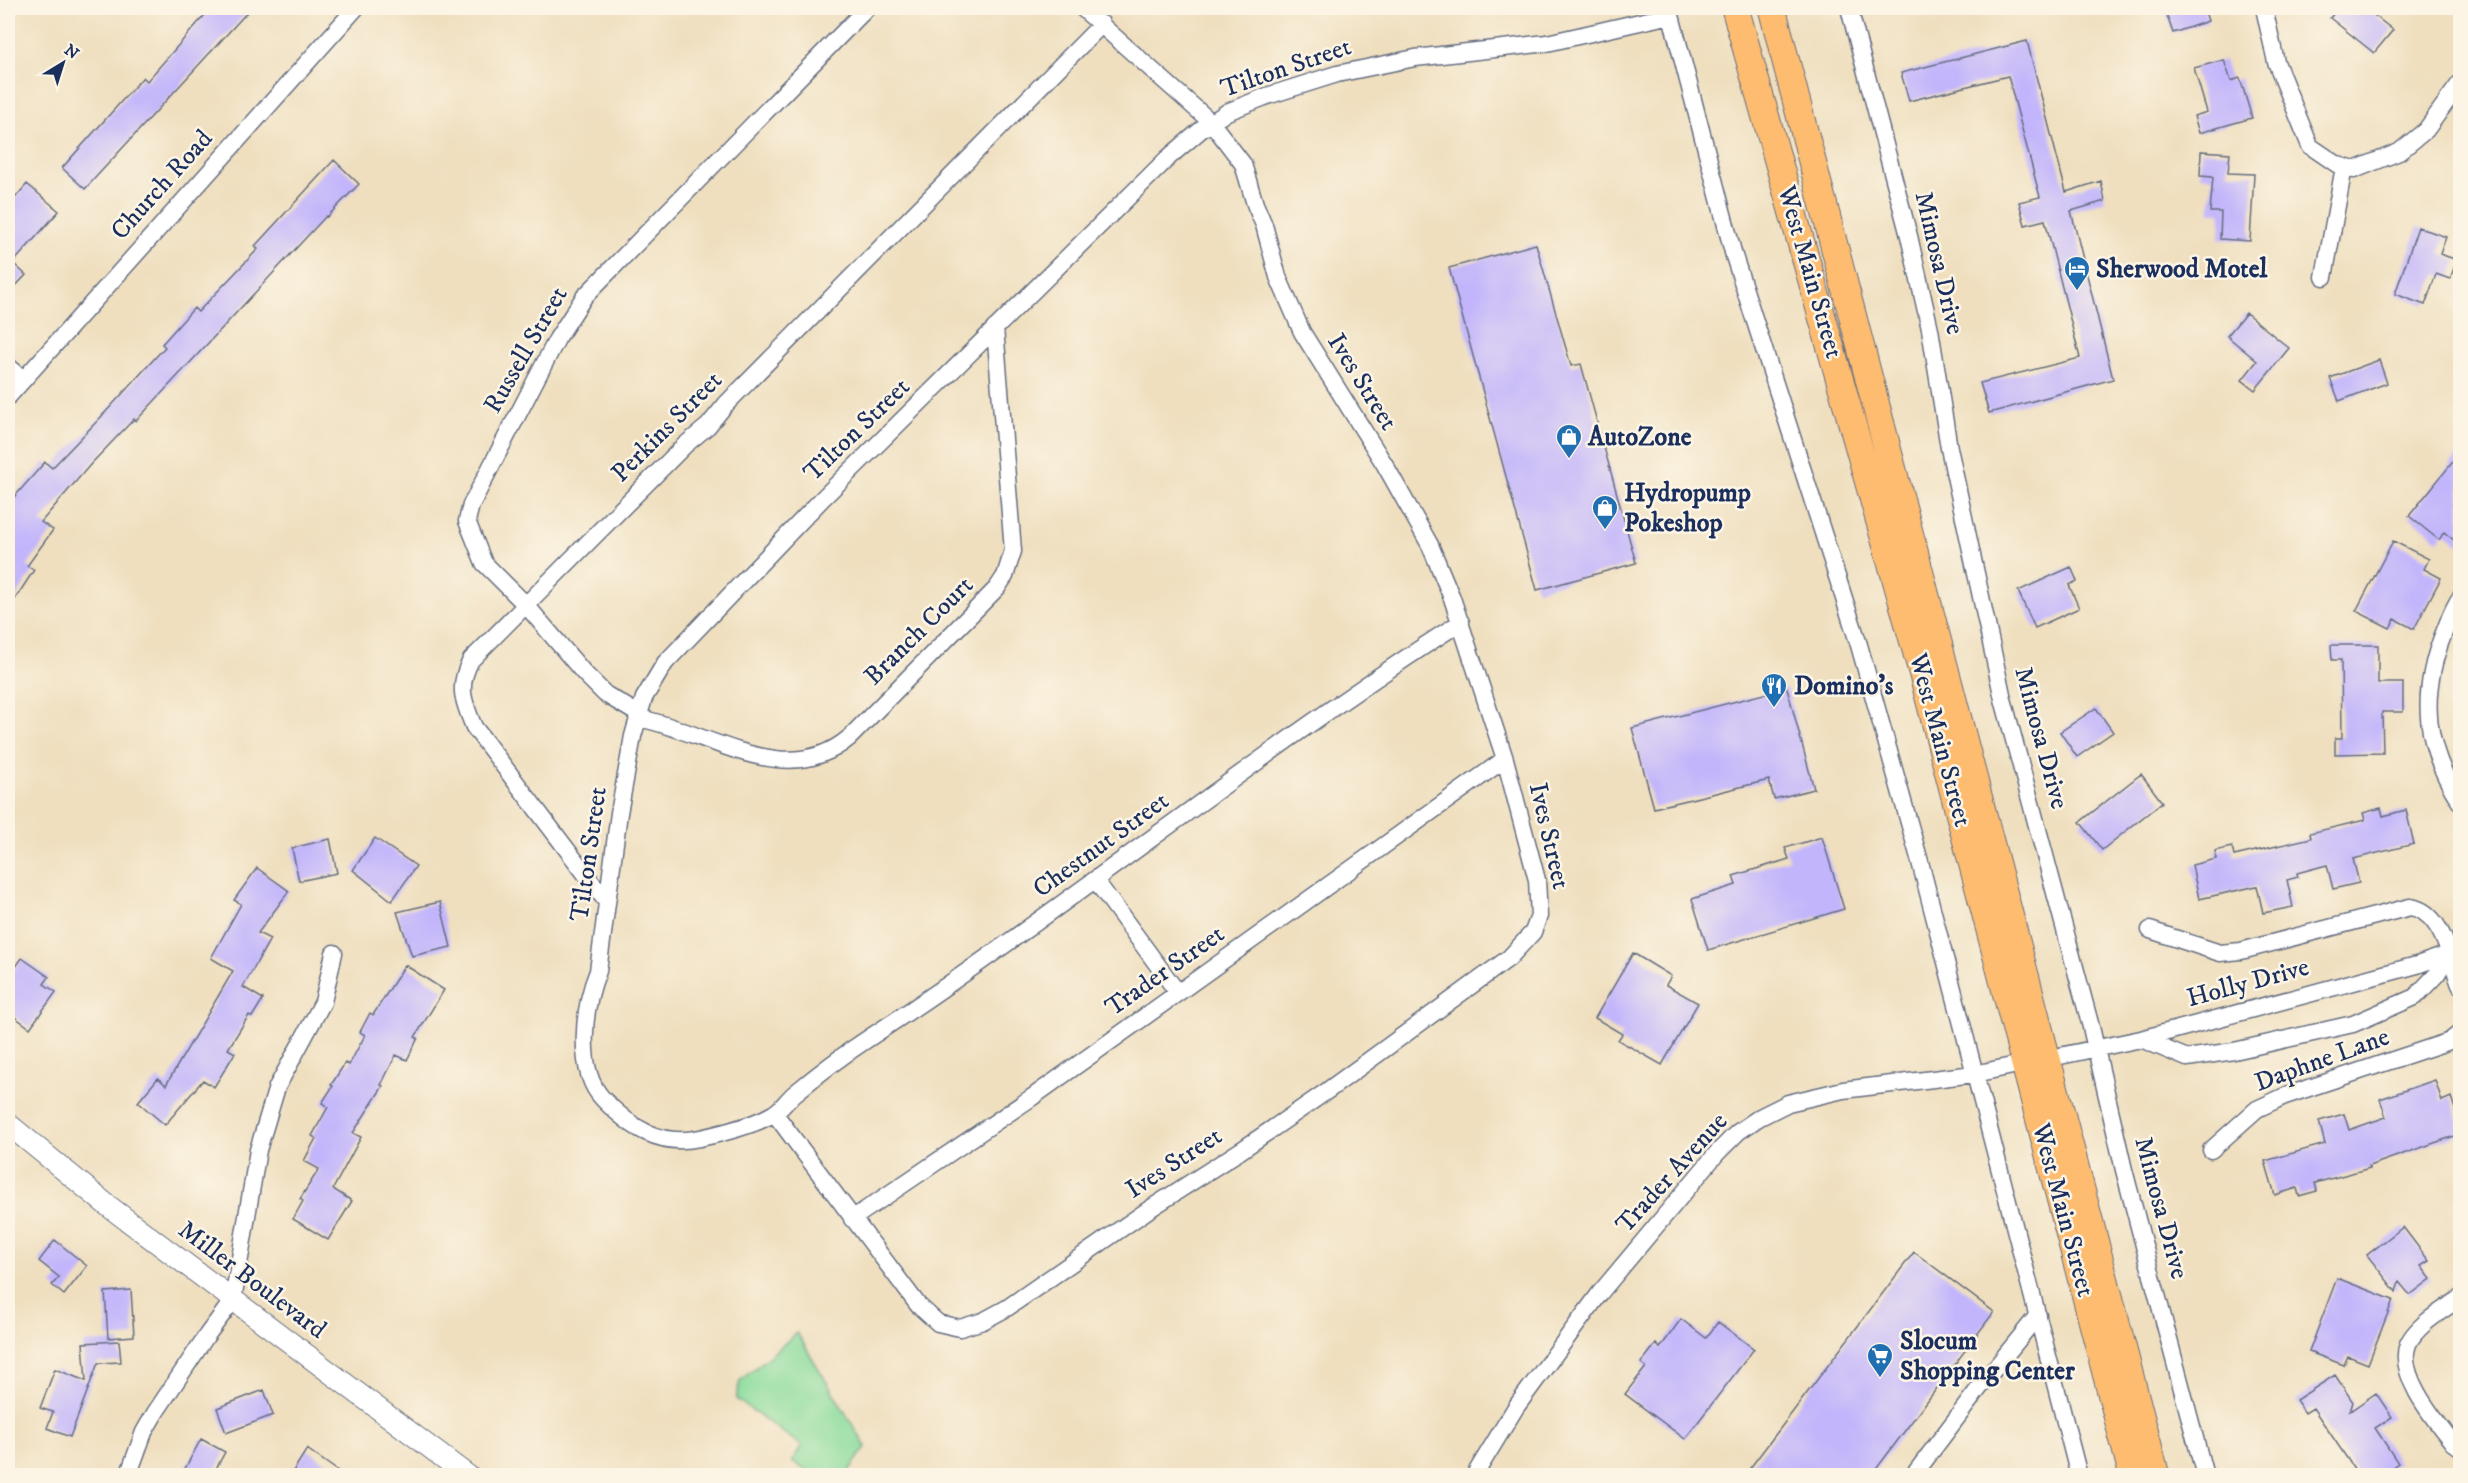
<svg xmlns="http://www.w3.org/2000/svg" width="2468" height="1483" font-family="'IM FELL DW Pica',serif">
	<rect width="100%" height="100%" fill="#fcf5e5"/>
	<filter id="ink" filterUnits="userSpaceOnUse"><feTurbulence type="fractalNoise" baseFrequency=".0167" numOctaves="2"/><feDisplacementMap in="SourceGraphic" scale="12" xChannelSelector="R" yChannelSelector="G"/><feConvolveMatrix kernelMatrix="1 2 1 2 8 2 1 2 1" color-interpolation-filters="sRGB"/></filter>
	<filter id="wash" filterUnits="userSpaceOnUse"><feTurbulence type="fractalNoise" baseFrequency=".008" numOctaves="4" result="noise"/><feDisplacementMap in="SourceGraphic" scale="24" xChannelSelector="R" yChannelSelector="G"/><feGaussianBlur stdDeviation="1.35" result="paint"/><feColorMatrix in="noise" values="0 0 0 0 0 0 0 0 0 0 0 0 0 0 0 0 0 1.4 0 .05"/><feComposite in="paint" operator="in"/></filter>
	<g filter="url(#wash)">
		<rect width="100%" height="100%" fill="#efdfbf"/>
		<path fill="#8adb9b" stroke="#52857c" stroke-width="1.5" d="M797,1333L866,1447L846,1475H813L792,1461L802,1446L736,1399L740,1381Z"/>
		<g id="blocks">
			<path fill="#c2b5fb" d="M211,8H251L85,189L62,168L143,77L147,81Z
				M2173,8H2204L2208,21L2173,33L2166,13L2174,11Z
				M2338,8H2365L2393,30L2374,53L2330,18Z
				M2027,41L2066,192L2101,181L2105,201L2071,211L2113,379L1989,413L1980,383L2080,358L2045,220L2025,225L2019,202L2040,197L2008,76L1909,101L1901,73Z
				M2224,60L2231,81L2240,78L2252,118L2199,133L2194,116L2207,112L2194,68Z
				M2201,151L2230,153L2228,173L2254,174L2250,241L2220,239L2221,212H2210L2213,177L2200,176Z
				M334,160L359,184L327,217L326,216L136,421L134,419L90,465L41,522L53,530L27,566L34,570L8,610V504L45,462L52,468L102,416L165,347L162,344L194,308L198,312L258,249L255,246Z
				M27,184L59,211L13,263L26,275L8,294V206Z
				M2418,227L2446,237L2440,254L2457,260L2450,279L2436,274L2425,305L2395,294Z
				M1536,244L1571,366L1581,364L1636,563L1537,590L1449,268Z
				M2246,313L2289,348L2255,390L2242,380L2257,361L2227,336Z
				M2379,360L2387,383L2339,401L2330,378Z
				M2460,453V545L2444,532L2439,540L2409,516Z
				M2393,541L2429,559L2424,569L2441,578L2414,629L2395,619L2390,628L2356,611Z
				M2071,567L2077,581L2069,585L2079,608L2035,628L2018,591Z
				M2331,645H2378V683H2403V712H2382L2383,753L2335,754V738H2342L2341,660H2332Z
				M1787,688L1814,789L1774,799L1769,780L1654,808L1632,728Z
				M2096,708L2113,732L2077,757L2060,732Z
				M2141,774L2162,802L2102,850L2080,822Z
				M2381,808L2383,816L2406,810L2414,844L2353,859L2359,883L2333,889L2327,865L2297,873L2298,877L2287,880L2293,907L2263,913L2257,886L2199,899L2192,865L2216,859L2215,851L2232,847L2234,856L2311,838L2310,833L2365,820L2363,813Z
				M1822,837L1844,909L1708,950L1692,899L1736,885L1733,876L1789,859L1785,848Z
				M375,838L416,866L392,901L353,870Z
				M330,839L337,873L299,881L292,848Z
				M257,868L289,891L258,933L270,939L243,987L263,999L252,1017L249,1015L228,1049L235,1053L214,1087L203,1080L165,1125L138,1102L158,1078L166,1085L233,971L211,958L241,904L234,900Z
				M440,902L451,947L412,956L397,912Z
				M1633,953L1671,976L1666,985L1698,1003L1662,1065L1618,1040L1622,1034L1595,1018Z
				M22,958L49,977L44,984L56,992L30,1028L8,1012V978Z
				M405,965L444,990L415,1037L418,1038L407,1060L396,1055L381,1085L383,1086L353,1133L361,1137L333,1189L352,1201L328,1240L293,1219L303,1201L300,1199L319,1169L304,1161L316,1138L312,1136L328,1107L322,1103L333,1086L331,1085L345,1063L349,1065L365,1035L360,1032L370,1013L373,1015Z
				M2435,1080L2442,1101L2451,1097L2460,1124V1134L2369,1166L2370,1168L2315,1183L2317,1191L2299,1196L2297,1188L2275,1195L2265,1161L2325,1144L2319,1121L2344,1114L2349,1130L2386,1117L2380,1099Z
				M2403,1227L2429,1261L2421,1266L2431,1279L2410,1295L2399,1282L2396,1292L2367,1255Z
				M55,1240L87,1266L64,1295L52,1285L59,1277L39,1261Z
				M1914,1252L1994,1312L1871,1476H1744Z
				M2337,1278L2393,1300L2368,1364L2348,1356L2344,1365L2309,1352Z
				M131,1290L134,1336L108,1338L105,1292Z
				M1681,1319L1706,1338L1718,1322L1754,1349L1685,1439L1625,1394L1646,1367L1641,1363L1656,1344L1660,1348Z
				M119,1341L121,1362L98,1363L70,1437L47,1428L53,1412L40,1408L55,1369L86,1381L83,1343Z
				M2335,1375L2353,1402L2350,1411L2376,1393L2392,1417L2375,1428L2398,1463L2379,1476H2359L2313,1408L2305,1413L2296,1400Z
				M264,1390L273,1415L226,1433L217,1408Z
				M201,1439L225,1452L212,1476H181Z
				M307,1449L345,1476H290Z"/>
		</g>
	</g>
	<g filter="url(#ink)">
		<use href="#blocks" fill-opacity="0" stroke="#656d80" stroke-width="1.5"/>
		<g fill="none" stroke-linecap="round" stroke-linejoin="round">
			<defs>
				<path id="minor" d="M867,8L584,297L557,339L471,505L467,521L484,563L526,605L584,673L605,694L635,712L638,718C706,730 785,792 849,738L997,588L1005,576L1013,551L995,328
					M1669,8L1734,256L1859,645L1919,858L2079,1476
					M1849,8L1909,236L1930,329L1949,448L2003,699L2091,1027L2124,1170L2205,1476
					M2264,8L2276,62L2310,146L2338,165L2354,170L2399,152L2426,130L2460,83
					M2324,277L2344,167
					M8,366L23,379
					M8,397L356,8
					M2460,598C2452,609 2448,623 2443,635C2419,697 2425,747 2460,802
					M1461,622C1258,752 1071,905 869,1038C843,1055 818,1074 794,1094C787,1100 781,1110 773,1114C753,1126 723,1133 700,1138C659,1147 630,1127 603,1099C575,1070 584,1005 598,971L619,813L633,736L644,698L665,663L822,499L1169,157L1202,129L1227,112L1267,96L1337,74L1415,58L1547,43L1671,15
					M1096,881L1178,993
					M606,901L474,727C463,701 457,686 471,660L685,445L708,426L726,404L1102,24
					M2150,930L2220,953L2241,951L2410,907C2442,911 2450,958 2460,985
					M2141,1039L2187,1058L2234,1051L2353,1024L2415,997L2437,974L2449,954
					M775,1114L918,1305L938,1323L960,1328L983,1321L1007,1308L1148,1210L1243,1149L1327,1091L1509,958L1533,932L1539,916L1537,880L1505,759L1452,598L1430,545L1385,465L1302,332L1278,277L1264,225L1255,204L1243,164L1211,122L1082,8
					M2211,1150L2257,1109L2285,1096L2450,1041L2460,1033
					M852,1219L1031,1098L1505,759
					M2460,1298C2444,1310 2417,1324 2408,1344C2396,1375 2436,1421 2453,1443L2460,1447
					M128,1476L144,1432L155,1413L207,1335L233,1300L258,1150L277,1087L323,1002L334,953
					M1474,1476L1516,1407L1600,1293L1717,1153L1738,1132L1760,1117L1788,1103L1843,1090L1974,1074L2141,1039L2417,965L2460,950
					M1913,1476L1983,1383L2038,1315"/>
				<path id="tertiary" d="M8,1124L107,1205L468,1476"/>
				<path id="primary" d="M1735,8L1923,675L2133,1476
					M1772,8L2156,1476"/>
			</defs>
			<use href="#minor" stroke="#656d80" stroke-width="19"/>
			<use href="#tertiary" stroke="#656d80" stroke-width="23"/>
			<use href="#primary" stroke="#656d80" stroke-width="29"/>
			<use href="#minor" stroke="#fff" stroke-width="16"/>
			<use href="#tertiary" stroke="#fff" stroke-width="21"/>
			<use href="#primary" stroke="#fdbc70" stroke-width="27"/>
		</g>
	</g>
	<defs>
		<symbol id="hotel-pin" viewBox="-11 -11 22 30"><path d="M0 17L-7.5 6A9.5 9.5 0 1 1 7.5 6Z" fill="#1f6fb2" stroke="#fcf5e5"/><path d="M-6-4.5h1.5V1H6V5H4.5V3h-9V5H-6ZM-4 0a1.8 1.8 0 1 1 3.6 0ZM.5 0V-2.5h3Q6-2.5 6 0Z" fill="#fff"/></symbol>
		<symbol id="shop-pin" viewBox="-11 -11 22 30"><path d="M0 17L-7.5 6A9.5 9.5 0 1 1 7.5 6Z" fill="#1f6fb2" stroke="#fcf5e5"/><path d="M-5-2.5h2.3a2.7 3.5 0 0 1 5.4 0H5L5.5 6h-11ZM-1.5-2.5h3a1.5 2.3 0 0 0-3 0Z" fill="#fff"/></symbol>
		<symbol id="restaurant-pin" viewBox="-11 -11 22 30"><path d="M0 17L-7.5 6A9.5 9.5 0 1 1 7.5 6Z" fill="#1f6fb2" stroke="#fcf5e5"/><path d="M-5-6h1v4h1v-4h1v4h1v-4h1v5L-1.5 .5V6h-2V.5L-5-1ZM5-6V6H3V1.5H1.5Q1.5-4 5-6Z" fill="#fff"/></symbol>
		<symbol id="supermarket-pin" viewBox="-11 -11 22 30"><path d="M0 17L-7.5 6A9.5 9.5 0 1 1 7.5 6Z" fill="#1f6fb2" stroke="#fcf5e5"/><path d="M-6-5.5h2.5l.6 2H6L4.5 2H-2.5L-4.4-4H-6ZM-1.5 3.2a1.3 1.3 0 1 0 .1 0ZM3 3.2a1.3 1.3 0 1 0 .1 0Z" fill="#fff"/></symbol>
	</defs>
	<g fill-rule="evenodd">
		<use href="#hotel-pin" x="2062" y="254" width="30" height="40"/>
		<use href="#shop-pin" x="1554" y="422" width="30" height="40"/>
		<use href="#shop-pin" x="1590" y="493" width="30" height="40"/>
		<use href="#restaurant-pin" x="1759" y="671" width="30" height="40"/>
		<use href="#supermarket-pin" x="1865" y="1341" width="30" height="40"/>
	</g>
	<g text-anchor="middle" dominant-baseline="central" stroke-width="5" stroke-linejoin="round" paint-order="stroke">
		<g font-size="26" fill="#1b2f5e" stroke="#fcf5e5">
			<text transform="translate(1286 68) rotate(-19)">Tilton Street</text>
			<text transform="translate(162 185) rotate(-48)">Church Road</text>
			<text transform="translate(1939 263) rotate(77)">Mimosa Drive</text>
			<text transform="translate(1810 272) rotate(74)">West Main Street</text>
			<text transform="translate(526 350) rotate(-60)">Russell Street</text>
			<text transform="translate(1362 382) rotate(58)">Ives Street</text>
			<text transform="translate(667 427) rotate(-45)">Perkins Street</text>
			<text transform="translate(857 430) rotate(-44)">Tilton Street</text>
			<text transform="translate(919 631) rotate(-45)">Branch Court</text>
			<text transform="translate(2041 738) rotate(75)">Mimosa Drive</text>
			<text transform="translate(1940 740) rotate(75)">West Main Street</text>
			<text transform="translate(1549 836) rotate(77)">Ives Street</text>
			<text transform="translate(1101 845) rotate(-36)">Chestnut Street</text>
			<text transform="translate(589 854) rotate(-82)">Tilton Street</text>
			<text transform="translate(1165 971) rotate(-35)">Trader Street</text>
			<text transform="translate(2248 983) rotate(-15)">Holly Drive</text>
			<text transform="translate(2322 1060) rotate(-20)">Daphne Lane</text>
			<text transform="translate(1174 1163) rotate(-33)">Ives Street</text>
			<text transform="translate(1672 1173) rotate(-48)">Trader Avenue</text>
			<text transform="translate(2161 1208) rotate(75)">Mimosa Drive</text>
			<text transform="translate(2063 1210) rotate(75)">West Main Street</text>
			<text transform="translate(252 1280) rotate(37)">Miller Boulevard</text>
		</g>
		<g font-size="26" font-weight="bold" fill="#1b2f5e" stroke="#fcf5e5" text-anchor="start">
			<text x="2096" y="269">Sherwood Motel</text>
			<text x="1588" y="437">AutoZone</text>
			<text x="1624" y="493">Hydropump<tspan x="1624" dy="30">Pokeshop</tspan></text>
			<text x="1794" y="686">Domino's</text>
			<text x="1900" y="1341">Slocum<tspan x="1900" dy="30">Shopping Center</tspan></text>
		</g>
	</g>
	<rect width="2468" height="1483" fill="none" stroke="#fcf5e5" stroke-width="30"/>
	<g transform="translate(63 63) rotate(38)" stroke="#fcf5e5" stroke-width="4.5" paint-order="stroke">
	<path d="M0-4.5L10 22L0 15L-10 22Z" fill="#1b2f5e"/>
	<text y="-9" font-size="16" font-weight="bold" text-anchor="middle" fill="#1b2f5e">N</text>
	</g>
</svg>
